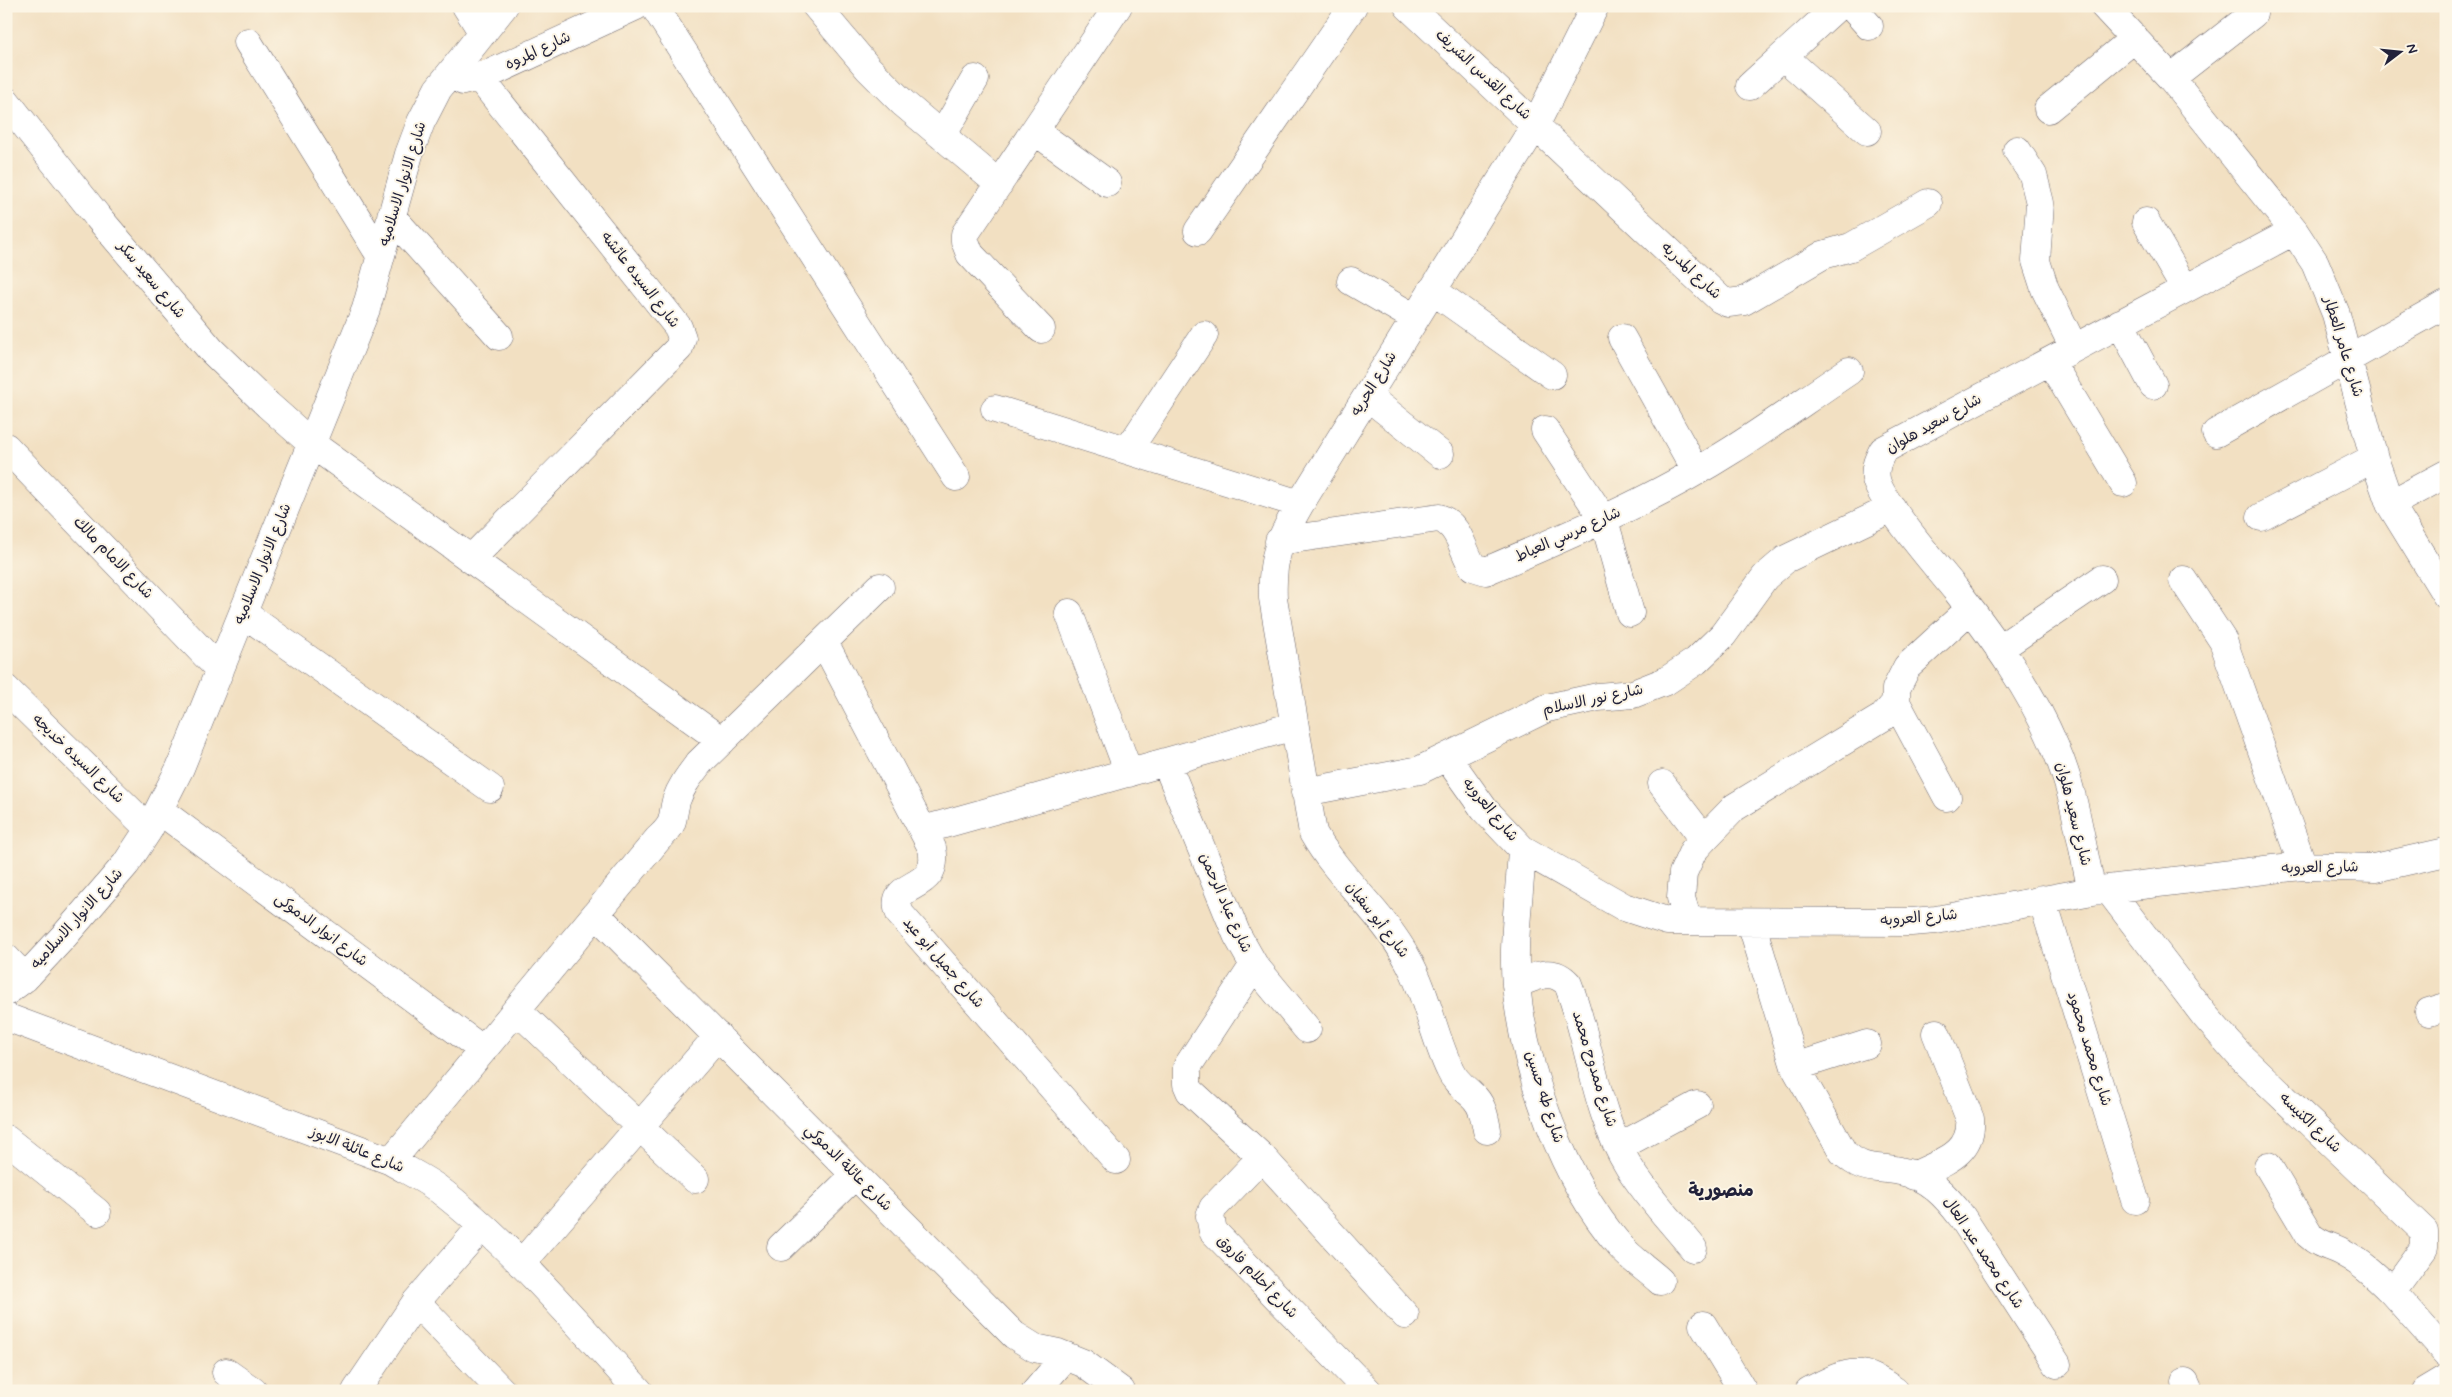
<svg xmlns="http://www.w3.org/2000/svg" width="2452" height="1397" font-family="Mynerve,'Playpen Sans Arabic',sans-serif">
	<rect width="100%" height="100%" fill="#fcf5e5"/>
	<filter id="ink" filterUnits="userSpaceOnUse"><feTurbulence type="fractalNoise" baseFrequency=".02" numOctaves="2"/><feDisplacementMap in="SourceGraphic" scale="10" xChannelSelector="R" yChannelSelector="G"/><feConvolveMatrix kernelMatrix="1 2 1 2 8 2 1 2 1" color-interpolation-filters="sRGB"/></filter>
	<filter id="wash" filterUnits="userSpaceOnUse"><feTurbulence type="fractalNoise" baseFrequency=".0096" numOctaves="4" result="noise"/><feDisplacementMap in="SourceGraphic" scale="20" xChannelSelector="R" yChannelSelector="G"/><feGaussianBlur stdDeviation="1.12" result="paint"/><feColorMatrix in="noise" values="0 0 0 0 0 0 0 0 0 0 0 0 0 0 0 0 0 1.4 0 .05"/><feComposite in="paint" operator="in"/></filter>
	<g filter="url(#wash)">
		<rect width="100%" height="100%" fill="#f2e0c2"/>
	</g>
	<g filter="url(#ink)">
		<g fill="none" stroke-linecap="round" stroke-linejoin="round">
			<defs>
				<path id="minor" d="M466,6L483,33
					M654,6L956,477
					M816,6L868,68L903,103L999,184
					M1408,6L1720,299L1728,303L1744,301L1823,255L1851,247L1928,203
					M1851,6L1869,26
					M2104,6L2171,78L2294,231L2315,263L2336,314L2374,458L2390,504L2446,595
					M248,42L380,255
					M1783,56L1867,131
					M2171,78L2253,14
					M463,81L491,73L636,6
					M1750,86L1838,6
					M6,101L97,216L211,350L268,405L312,444L722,741
					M2048,109L2135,38
					M1035,131L1107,183
					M942,136L975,79
					M2017,150L2033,175L2040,203L2036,261L2045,289L2074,348
					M391,216L499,336
					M2146,222L2185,289
					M1198,231L1353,6
					M1351,281L1415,318
					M1432,290L1552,375
					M2120,323L2153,385
					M1041,329L970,254L965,241V234L1118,6
					M1622,338L1696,471
					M2050,361L2123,483
					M1367,396L1440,454
					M995,409L1300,504
					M1545,430L1604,520L1630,613
					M2216,433L2446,304
					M6,447L220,670
					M1128,450L1204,335
					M2390,504L2446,474
					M2261,517L2374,458
					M1279,541L1439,518C1460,525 1462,550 1473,567L1486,571C1570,535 1655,499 1732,450C1772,425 1810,397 1849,371
					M471,559L679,348L682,338L678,327L479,77
					M2183,580L2223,641L2303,866
					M243,613L490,788
					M1069,613L1129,773
					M824,642L932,848C942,895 885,878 900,914L1116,1160
					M1999,649L2102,579
					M6,689L149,829
					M1896,702L1947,797
					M1447,757L1484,809L1522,849L1624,907L1667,921L1911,922L1936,920L2092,891L2273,869L2303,866L2375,868L2446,852
					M1166,762L1237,935L1254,965L1307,1029
					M1662,784L1704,839
					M1305,792L1420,770L1547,708L1598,697L1633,694L1666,681L1696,661L1723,635L1765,577L1786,559L1892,508
					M159,810L483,1050
					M923,830L1294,726
					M1522,849C1520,893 1512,941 1516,985C1525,1072 1562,1179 1620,1246C1631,1259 1647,1269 1660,1281
					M2108,889L2205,1016L2241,1057L2424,1231V1248L2392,1292L2446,1353
					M2092,891C2081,844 2075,792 2055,747C2031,690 1994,639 1956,590C1939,569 1880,501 1876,479C1874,468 1878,460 1883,450L2294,231
					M2042,899L2135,1200
					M596,914L1014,1335L1035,1348L1058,1353L1083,1363L1121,1391
					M1688,921L1681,898L1683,873L1693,851L1704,839L1735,807L1883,717L1896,702V689L1907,667L1970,609
					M1751,922L1795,1067L1843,1152C1863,1172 1876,1166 1900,1171C1928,1176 1946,1196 1962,1217L2057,1364
					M6,958L25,978
					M1254,965L1187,1067V1084L1190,1091L1262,1157L1405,1315
					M1516,984C1535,977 1552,966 1568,984C1591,1043 1594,1111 1629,1167C1647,1196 1672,1222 1693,1248
					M6,992L25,978L65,935L126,864L149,829L180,768L366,309L409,154L421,122L438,89L504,6
					M517,1010L695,1179
					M2429,1012L2446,1007
					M6,1017L391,1161C406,1170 423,1178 437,1188C513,1246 575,1322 639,1391
					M1795,1067L1867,1044
					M1487,1130C1485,1119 1483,1107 1475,1098C1466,1089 1455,1082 1450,1070C1433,1035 1427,994 1408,960C1383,913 1339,879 1313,833L1273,598C1271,556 1280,539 1300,504L1536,124L1595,6
					M6,1139L97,1212
					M1619,1147L1697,1105
					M1262,1157L1213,1208L1210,1216L1213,1231L1368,1391
					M391,1161L658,839C676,823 671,821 676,801C681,786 690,775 699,763L880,587
					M2268,1166L2309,1235C2320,1245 2327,1245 2340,1251C2360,1261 2376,1276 2392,1292
					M1914,1176C1941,1162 1973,1155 1970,1119L1936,1033
					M781,1247L855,1175
					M521,1264L718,1036
					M416,1302L502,1391
					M1703,1325L1743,1391
					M226,1372L253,1391
					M2185,1382L2189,1391
					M356,1391L416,1302L482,1226
					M1036,1391L1066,1356
					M1809,1391C1848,1372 1857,1364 1895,1391
					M2426,1391L2446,1379"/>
			</defs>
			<use href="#minor" stroke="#6b646a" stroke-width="29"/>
			<use href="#minor" stroke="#fff" stroke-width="28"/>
		</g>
	</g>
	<g text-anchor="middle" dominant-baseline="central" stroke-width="4" stroke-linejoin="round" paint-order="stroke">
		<g font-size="15" fill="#22223b" stroke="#fcf5e5">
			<text transform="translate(538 51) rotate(-25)">شارع المروه</text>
			<text transform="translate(1483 75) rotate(43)">شارع القدس الشريف</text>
			<text transform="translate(403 184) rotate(-73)">شارع الانوار الاسلاميه</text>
			<text transform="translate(1691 271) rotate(43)">شارع المدريه</text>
			<text transform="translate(151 280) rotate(50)">شارع سعيد سكر</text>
			<text transform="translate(640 280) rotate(52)">شارع السيده عائشه</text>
			<text transform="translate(2343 347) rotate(73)">شارع عامر العطار</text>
			<text transform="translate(1374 384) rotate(-58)">شارع الحريه</text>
			<text transform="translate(1934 424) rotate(-29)">شارع سعيد هلوان</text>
			<text transform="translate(1568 535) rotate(-24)">شارع مرسي العياط</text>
			<text transform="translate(113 558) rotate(46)">شارع الامام مالك</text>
			<text transform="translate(263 564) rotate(-68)">شارع الانوار الاسلاميه</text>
			<text transform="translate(1593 700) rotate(-12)">شارع نور الاسلام</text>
			<text transform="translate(78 759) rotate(44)">شارع السيده خديجه</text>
			<text transform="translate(1490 810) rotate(50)">شارع العروبه</text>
			<text transform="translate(2073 814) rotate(76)">شارع سعيد هلوان</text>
			<text transform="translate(2320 868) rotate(-1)">شارع العروبه</text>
			<text transform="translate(1225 903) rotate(66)">شارع عباد الرحمن</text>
			<text transform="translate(1919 918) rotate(-5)">شارع العروبه</text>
			<text transform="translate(77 919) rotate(-48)">شارع الانوار الاسلاميه</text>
			<text transform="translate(1377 920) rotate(52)">شارع أبو سفيان</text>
			<text transform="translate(321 930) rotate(37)">شارع انوار الدموكى</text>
			<text transform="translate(943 963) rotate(49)">شارع جميل أبو عيد</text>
			<text transform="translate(2089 1049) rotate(73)">شارع محمد محمود</text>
			<text transform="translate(1594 1069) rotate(73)">شارع ممدوح محمد</text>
			<text transform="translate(1544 1097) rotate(72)">شارع طه حسين</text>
			<text transform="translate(2310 1123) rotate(44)">شارع الكنيسه</text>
			<text transform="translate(357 1150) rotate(22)">شارع عائلة الابوز</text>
			<text transform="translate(848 1168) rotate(45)">شارع عائلة الدموكي</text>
			<text transform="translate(1983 1253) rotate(56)">شارع محمد عبد العال</text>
			<text transform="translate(1257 1277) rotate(46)">شارع أحلام فاروق</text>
		</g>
		<g font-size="18" font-weight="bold" fill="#22223b" stroke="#fcf5e5">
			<text x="1721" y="1191">منصورية</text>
		</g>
	</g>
	<rect width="2452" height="1397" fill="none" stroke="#fcf5e5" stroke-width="25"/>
	<g transform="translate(2400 52) rotate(74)" stroke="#fcf5e5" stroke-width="4" paint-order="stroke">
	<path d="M0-4L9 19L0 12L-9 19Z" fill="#22223b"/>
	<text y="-8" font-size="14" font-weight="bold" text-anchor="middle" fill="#22223b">N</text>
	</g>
</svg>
